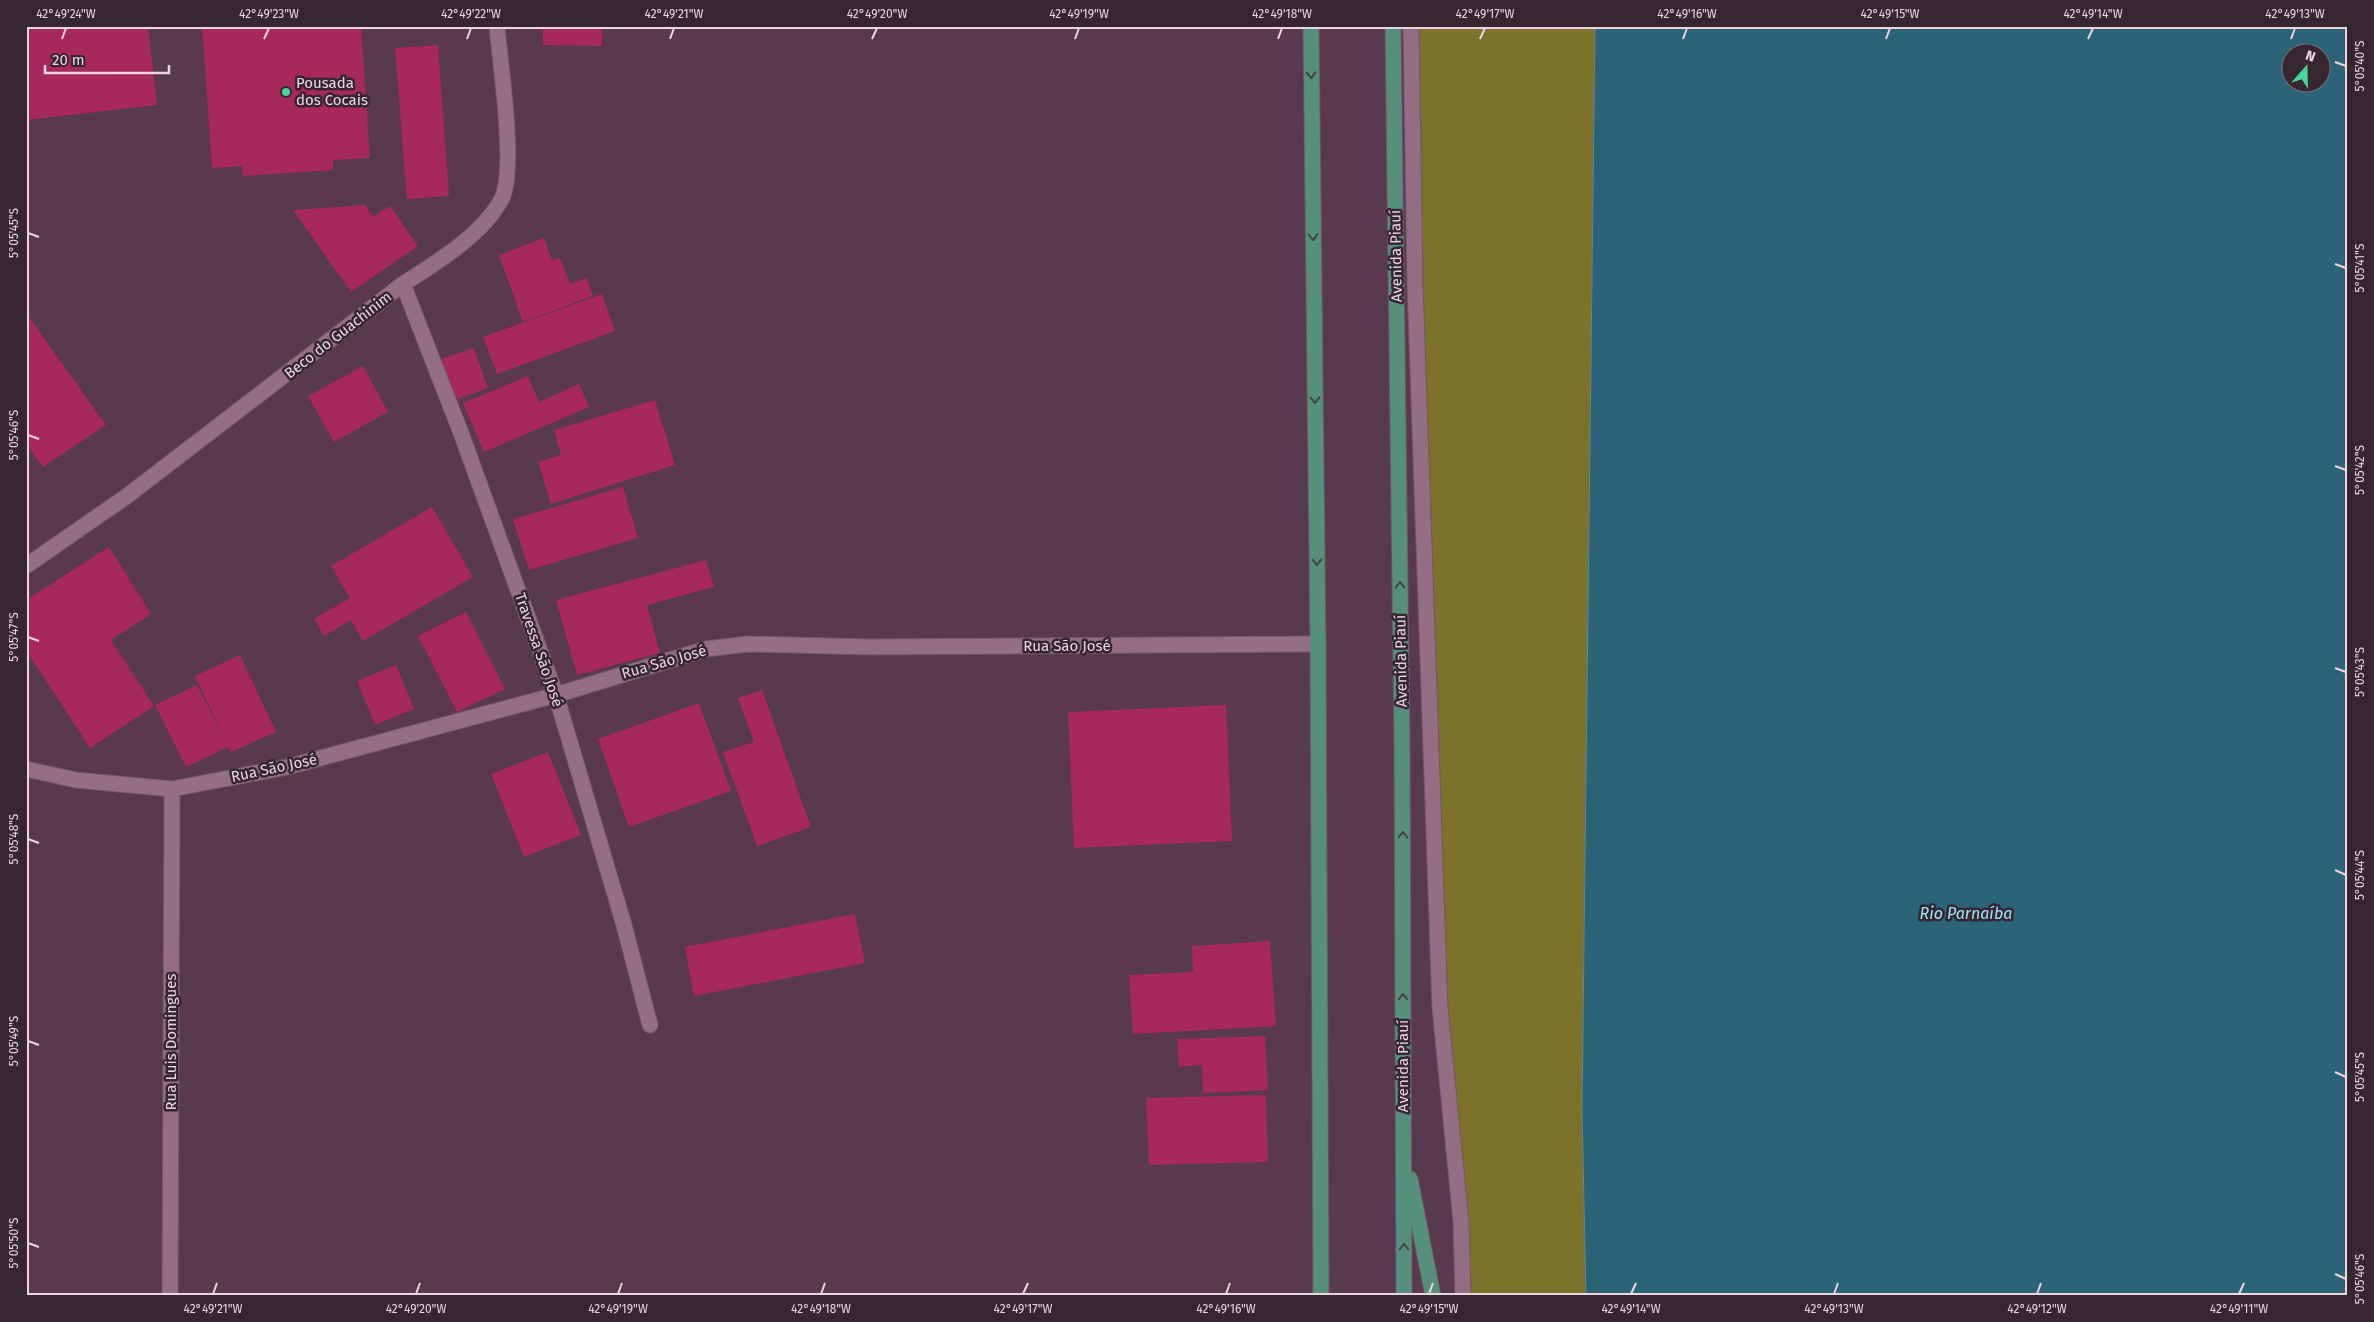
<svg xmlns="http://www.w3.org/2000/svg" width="2374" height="1322" font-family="'Fira Sans',sans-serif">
	<rect width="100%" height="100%" fill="#59394d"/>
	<path fill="#7c7229" d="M1411,26H1595L1582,1110L1586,1296H1463L1440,1008Z"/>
	<path fill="#2a6476" stroke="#648696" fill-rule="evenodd" d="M1595,26H2348V1296H1586L1582,1110ZM2292,52H2322V82H2292Z"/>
	<path fill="#a7285a" d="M26,26H148L157,105L26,120Z
		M202,26H361L370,158L333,160V170L243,176L242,166L212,168Z
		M543,26H602V46L543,45Z
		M438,45L449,196L407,199L395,48Z
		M365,205L373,217L390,206L418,246L351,292L293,210Z
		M544,238L552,260L560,258L570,284L587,278L593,296L523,322L499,255Z
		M602,294L615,331L497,374L483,337Z
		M26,313L106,425L43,467L26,443Z
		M474,348L488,388L455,400L441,359Z
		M363,366L388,412L334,442L308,396Z
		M528,376L539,402L579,384L589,407L484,452L463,403Z
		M655,400L675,465L551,504L538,462L561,455L554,430Z
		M623,487L638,538L529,570L513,519Z
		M432,507L473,577L363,641L351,620L324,636L314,619L350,598L331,566Z
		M109,547L151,614L111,640L154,706L90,748L26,650V600Z
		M706,560L714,587L647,605L660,653L577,675L556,600Z
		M466,612L505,689L457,712L418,636Z
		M240,655L276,732L231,752L228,747L186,767L155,705L197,685L225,740L195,676Z
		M396,665L414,709L375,725L357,681Z
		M762,690L811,827L757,846L723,752L754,742L738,698Z
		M699,703L731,791L629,827L598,739Z
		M1226,705L1232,841L1074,848L1068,712Z
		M548,752L581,835L524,857L491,774Z
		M855,914L865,963L694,996L685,947Z
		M1270,941L1276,1026L1133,1034L1129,975L1193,972L1192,946Z
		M1265,1036L1268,1090L1203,1093L1202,1065L1179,1067L1177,1039Z
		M1266,1095L1268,1162L1149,1165L1146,1098Z"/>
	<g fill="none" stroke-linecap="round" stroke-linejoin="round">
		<defs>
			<path id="minor" d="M1411,26L1415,284L1440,1008L1461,1222L1463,1296
				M403,284L461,433L556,695L624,925L650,1025
				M26,566L127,496L403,284C436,263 482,235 501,200C517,172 500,63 497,26
				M26,769L76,780L172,789L287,767L556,695L706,649L748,644L870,647L1318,644
				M170,1296L172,789"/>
			<path id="major" d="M1311,26L1318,644L1321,1296
				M1393,26L1402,744L1404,1296
				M1410,1179L1433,1296"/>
		</defs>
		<use href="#minor" stroke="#725768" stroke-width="17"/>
		<use href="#major" stroke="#725768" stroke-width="17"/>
		<use href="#minor" stroke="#936e84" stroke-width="15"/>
		<use href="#major" stroke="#55907c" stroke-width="15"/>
	</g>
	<defs><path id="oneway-chevron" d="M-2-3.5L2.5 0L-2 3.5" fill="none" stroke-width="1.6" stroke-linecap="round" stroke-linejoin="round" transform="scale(1.25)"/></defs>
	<g stroke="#3f4646">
		<use href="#oneway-chevron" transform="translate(1311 75) rotate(89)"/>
		<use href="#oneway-chevron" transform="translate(1313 237) rotate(89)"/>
		<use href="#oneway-chevron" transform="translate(1315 400) rotate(89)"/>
		<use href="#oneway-chevron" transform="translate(1317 562) rotate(89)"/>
		<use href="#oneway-chevron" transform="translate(1400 585) rotate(-91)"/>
		<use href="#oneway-chevron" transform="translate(1403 835) rotate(-90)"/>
		<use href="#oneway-chevron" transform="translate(1403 997) rotate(-90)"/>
		<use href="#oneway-chevron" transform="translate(1404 1247) rotate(-90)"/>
	</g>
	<path fill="none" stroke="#ebd6e2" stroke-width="2" d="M62,39L66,28M264,39L269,28M467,39L471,28M670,39L674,28M872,39L877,28M1075,39L1079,28M1278,39L1282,28M1480,39L1485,28M1683,39L1687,28M1886,39L1890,28M2088,39L2093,28M2291,39L2295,28M2335,62L2346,66M28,233L39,237M2335,264L2346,268M28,435L39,439M2335,466L2346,470M28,637L39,641M2335,668L2346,672M28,839L39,843M2335,870L2346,875M28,1041L39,1045M2335,1072L2346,1077M28,1243L39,1247M2335,1274L2346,1279M213,1294L217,1283M416,1294L420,1283M618,1294L622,1283M821,1294L825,1283M1023,1294L1028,1283M1226,1294L1230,1283M1429,1294L1433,1283M1631,1294L1636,1283M1834,1294L1838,1283M2037,1294L2041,1283M2239,1294L2244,1283"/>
	<circle fill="#4cd39b" stroke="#35262f" stroke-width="2" cx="286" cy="92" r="5"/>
	<g text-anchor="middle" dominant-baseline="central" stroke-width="5" stroke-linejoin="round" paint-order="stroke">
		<g font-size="15" fill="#ebd6e2" stroke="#35262f" text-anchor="start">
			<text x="296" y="83">Pousada<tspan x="296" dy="17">dos Cocais</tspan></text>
		</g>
		<g font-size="15" fill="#ebd6e2" stroke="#35262f">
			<text transform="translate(1396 256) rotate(-91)">Avenida Piauí</text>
			<text transform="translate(338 335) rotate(-38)">Beco do Guachinim</text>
			<text x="1067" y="646">Rua São José</text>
			<text transform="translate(539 650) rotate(71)">Travessa São José</text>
			<text transform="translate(1401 661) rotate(-91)">Avenida Piauí</text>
			<text transform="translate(664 662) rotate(-16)">Rua São José</text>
			<text transform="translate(274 768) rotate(-12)">Rua São José</text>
			<text transform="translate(171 1042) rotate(-90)">Rua Luis Domingues</text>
			<text transform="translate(1403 1066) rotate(-90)">Avenida Piauí</text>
		</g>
		<g font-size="16" font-style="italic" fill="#9de5fd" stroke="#35262f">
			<text x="1966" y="913">Rio Parnaíba</text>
		</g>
	</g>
	<rect width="2374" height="1322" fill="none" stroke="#35262f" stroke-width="55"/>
	<g transform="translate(2306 68) rotate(20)"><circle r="24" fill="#35262f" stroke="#7e6c77"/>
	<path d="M0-4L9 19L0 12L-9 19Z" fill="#4cd39b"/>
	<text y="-8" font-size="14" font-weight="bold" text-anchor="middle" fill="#ebd6e2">N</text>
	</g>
	<path d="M45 65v8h124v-8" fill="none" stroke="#ebd6e2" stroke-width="2.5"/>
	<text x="52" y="65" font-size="15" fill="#ebd6e2" stroke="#35262f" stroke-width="4" paint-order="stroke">20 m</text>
	<rect x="28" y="28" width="2318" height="1266" fill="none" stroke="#ebd6e2" stroke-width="2"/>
	<g font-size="12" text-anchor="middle" fill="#ebd6e2">
		<text x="66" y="18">42°49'24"W</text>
		<text x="269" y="18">42°49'23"W</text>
		<text x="471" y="18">42°49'22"W</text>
		<text x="674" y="18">42°49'21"W</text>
		<text x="877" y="18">42°49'20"W</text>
		<text x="1079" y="18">42°49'19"W</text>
		<text x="1282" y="18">42°49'18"W</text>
		<text x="1485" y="18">42°49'17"W</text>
		<text x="1687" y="18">42°49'16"W</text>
		<text x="1890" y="18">42°49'15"W</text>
		<text x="2093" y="18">42°49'14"W</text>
		<text x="2295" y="18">42°49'13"W</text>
		<text transform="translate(2360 66) rotate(-90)" y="4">5°05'40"S</text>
		<text transform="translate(14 233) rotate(-90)" y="4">5°05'45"S</text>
		<text transform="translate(2360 268) rotate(-90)" y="4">5°05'41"S</text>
		<text transform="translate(14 435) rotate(-90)" y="4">5°05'46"S</text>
		<text transform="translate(2360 470) rotate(-90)" y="4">5°05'42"S</text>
		<text transform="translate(14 637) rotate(-90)" y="4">5°05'47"S</text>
		<text transform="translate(2360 672) rotate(-90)" y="4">5°05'43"S</text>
		<text transform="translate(14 839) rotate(-90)" y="4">5°05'48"S</text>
		<text transform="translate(2360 875) rotate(-90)" y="4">5°05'44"S</text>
		<text transform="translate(14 1041) rotate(-90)" y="4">5°05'49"S</text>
		<text transform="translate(2360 1077) rotate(-90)" y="4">5°05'45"S</text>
		<text transform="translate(14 1243) rotate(-90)" y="4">5°05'50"S</text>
		<text transform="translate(2360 1279) rotate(-90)" y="4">5°05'46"S</text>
		<text x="213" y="1313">42°49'21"W</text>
		<text x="416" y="1313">42°49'20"W</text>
		<text x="618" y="1313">42°49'19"W</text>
		<text x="821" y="1313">42°49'18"W</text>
		<text x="1023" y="1313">42°49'17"W</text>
		<text x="1226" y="1313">42°49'16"W</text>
		<text x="1429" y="1313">42°49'15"W</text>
		<text x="1631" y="1313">42°49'14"W</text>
		<text x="1834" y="1313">42°49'13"W</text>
		<text x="2037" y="1313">42°49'12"W</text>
		<text x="2239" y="1313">42°49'11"W</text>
	</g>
</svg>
